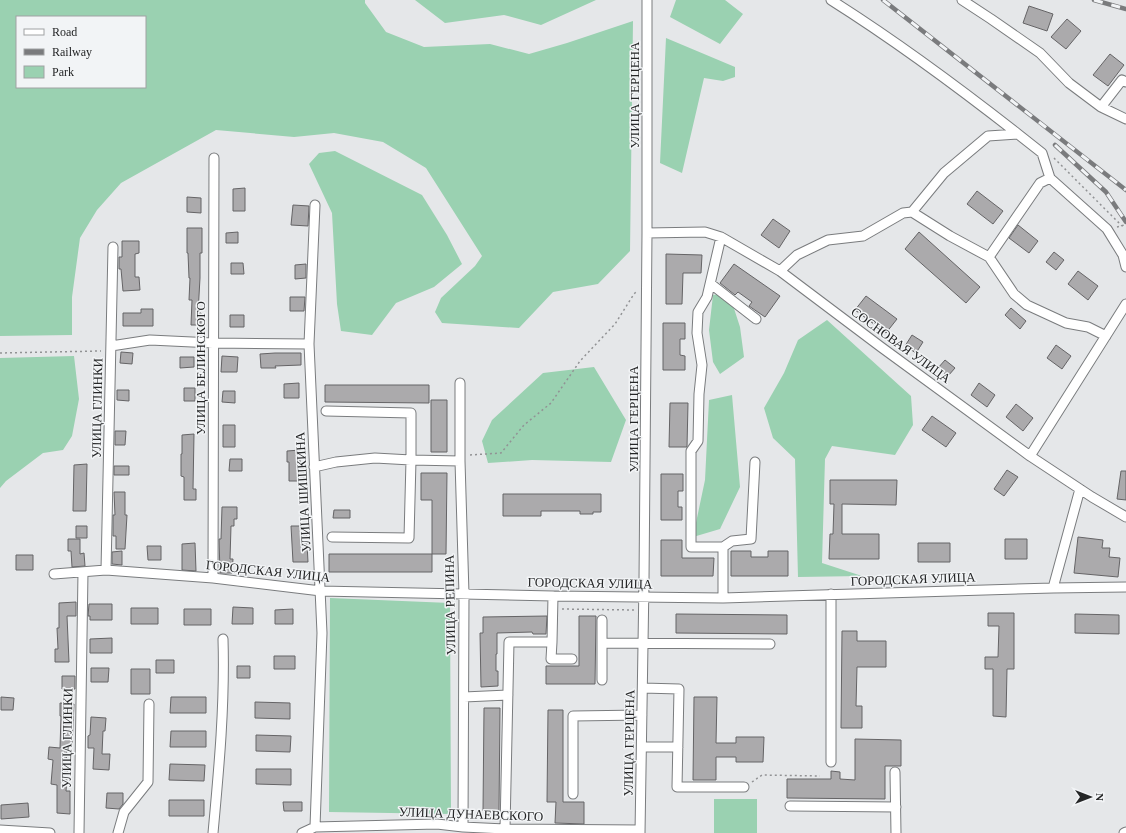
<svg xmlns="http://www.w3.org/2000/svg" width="1126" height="833" font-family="Georgia,serif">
	<rect width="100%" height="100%" fill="#e5e7e9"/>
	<path fill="#9ad1b1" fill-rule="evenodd" d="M0,0H365V3L386,32L424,47L490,44L529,54L567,43L633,21L630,251L598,284L553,292L519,328L442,323L435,312L441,298L475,266L482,256L426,168L383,142L334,133L294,137L216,130L121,183L97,210L80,238L72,297V335L0,336ZM17,17H145V87H17Z
		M415,0H596L541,25L504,15L445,23Z
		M676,0H725L743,14L720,44L670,17Z
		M666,38L735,67V77L723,81L704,78L682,173L660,163Z
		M335,151L422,195L447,235L462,264L434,287L396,303L372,335L341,331L337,304L332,213L309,164L319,153Z
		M729,293L740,327L744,357L720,374L713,362L709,330L713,295Z
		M827,320L911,396L913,425L895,455L832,446L825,459L822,563L862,576L798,577L795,459L773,438L764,408L784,373L798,340Z
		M74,356L79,399L72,436L63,450L43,453L6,481L0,488V358Z
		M594,367L626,420L611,462L532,460L488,463L482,441L492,420L543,373Z
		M732,395L740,487L720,529L693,537L705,480L709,400Z
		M330,598L450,603L451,814L329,812Z
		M714,799H757V833H714Z"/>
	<path fill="#abaaac" stroke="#656466" d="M1029,6L1053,14L1047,31L1023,23Z
		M1067,19L1081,31L1066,49L1051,37Z
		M1110,54L1124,65L1108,86L1093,75Z
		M245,188V211H233V189Z
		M977,191L1003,211L993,224L967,204Z
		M187,197L201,198V213L187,212Z
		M293,205L309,206L308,226L291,225Z
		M773,219L790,231L779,248L761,235Z
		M1018,225L1038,241L1029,253L1009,238Z
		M187,228H202V253H200V278L198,313H201V325H191L192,300H189L190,278H189L188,253H187Z
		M238,232V243H226V233Z
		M919,232L980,287L966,303L905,249Z
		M122,241H139V253L135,254V277H139L140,290L123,291L121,269H119V257H122Z
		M1054,252L1064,260L1056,270L1046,262Z
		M666,254L702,255L701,273H683L682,304H666Z
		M231,263H243L244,274H231Z
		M306,264V278L295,279V265Z
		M734,264L780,296L765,317L749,306L752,302L738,292L735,295L720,283Z
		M1078,271L1098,286L1088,300L1068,284Z
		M866,296L897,319L886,333L855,310Z
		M290,297H305L304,311H290Z
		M1011,308L1026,321L1020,329L1005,315Z
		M141,309H153V326H123V313H141Z
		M230,315H244V327H230Z
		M663,323H685V339H680V355L685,356V370H663Z
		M912,335L923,342L916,353L905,346Z
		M1056,345L1071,356L1062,369L1047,358Z
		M121,352L133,353L132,364L120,363Z
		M275,353H301V365L275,366L276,368H261L260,354Z
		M222,356L238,357L237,372H221Z
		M180,357H194V367L180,368Z
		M945,360L955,368L948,376L938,368Z
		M299,383V398H284V384Z
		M979,383L995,395L987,407L971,395Z
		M325,385H429V403L325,402Z
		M184,388H195V401H184Z
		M117,390H129V401L117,400Z
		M223,391H235V403L222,402Z
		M431,400H447V452H431Z
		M670,403H688L687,447H669Z
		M1016,404L1033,418L1023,431L1006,417Z
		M932,416L956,433L946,447L922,430Z
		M223,425H235V447H223Z
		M115,431H126L125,445H115Z
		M194,434L193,489H196V500H184V477L181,476V454H182V435Z
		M300,450V466H304V481H289V462H287V451Z
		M230,459H242V471H229Z
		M87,464L86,511H73L74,465Z
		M114,466H129V475H114Z
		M1007,470L1018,477L1004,496L994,489Z
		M1121,471H1126V500L1117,499Z
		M421,473H447L446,554H432V500H421Z
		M661,474H683V491H678V507H682V520H661Z
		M830,480H897L896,505L842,504V534H879V559H829L830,534H833L834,504H830Z
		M114,492H125V515H127L125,549H116V536H113V515H115Z
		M503,494H601V512H593V514H580V511H541V516H503Z
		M222,507H237V519H234V526H231L230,559H233L232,573H220L219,539H221Z
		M334,510H350V518H333Z
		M76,526H87V538H76Z
		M291,526H306L308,562H293Z
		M1078,537L1103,540L1102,548H1110L1109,557L1120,558L1118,577L1074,573Z
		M68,539H80V554L84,553L85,566L72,567L71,551H68Z
		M1005,539H1027V559H1005Z
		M661,540H682V558H714L713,576H661Z
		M195,543L196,571L182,570V544Z
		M918,543H950V562H918Z
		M147,546H161V560H148Z
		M122,551V565L112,564V552Z
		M731,551H751V557H768V551H788V576H731Z
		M329,554H432V572H329Z
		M16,555H33V570H16Z
		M76,602V616H67L69,662H55V649H58L57,628H59V603Z
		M89,604H112V620H90V616H88Z
		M233,607L253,608V624H232Z
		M131,608H158V624H131Z
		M184,609H211V625H184Z
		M293,609V624H275V610Z
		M988,613H1014V669H1007L1006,717L993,716V669H985V657H998L999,626H988Z
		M676,614L787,615V634L676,633Z
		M1075,614L1119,615V634L1075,633Z
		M547,616L546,634H533L532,632L497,633V654H496V671H498V686L481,687L480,633H483V617Z
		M579,616H596L595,684H546V666H579Z
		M842,631H857V641H886V667H857L856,706H862V728H841Z
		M112,638V653H90V639Z
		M274,656H295V669H274Z
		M156,660H174V673H156Z
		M237,666H250V678H237Z
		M91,668H109L108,682H91Z
		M131,669H150V694H131Z
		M62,676H75V689H62Z
		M1,697L14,698L13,710H1Z
		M171,697H206V713H170Z
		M694,697H717L716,743H736V737H764L763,762H736V757H716V780H693Z
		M255,702L290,703V719L255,718Z
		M60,703L74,704L72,745H67L66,765H68L66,791H70V814L57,813V785L51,784L53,760L48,759L49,747L60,748L61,716H60Z
		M484,708H500L499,811H483Z
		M548,710H563V802H584V824L555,823L556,802H547Z
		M91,717L106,718L105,731H103L102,754H110L109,770L93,769L94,748H88V736L90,735Z
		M171,731H206V747H170Z
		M256,735L291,736L290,752L256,751Z
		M855,739L901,740V766H885V799L787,798V779H831V771L840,772V779L855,780Z
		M170,764L205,765L204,781L169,780Z
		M256,769H291V785L256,784Z
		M107,793H123V804L119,809L106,808Z
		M169,800H204V816H169Z
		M283,802H302V811H284Z
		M28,803L29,817L1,819V805Z"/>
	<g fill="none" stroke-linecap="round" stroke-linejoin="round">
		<defs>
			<path id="minor" d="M831,0C896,41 958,87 1018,134
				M962,0L991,19L1040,53L1069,83L1101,107L1126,119
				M1101,107L1122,80L1126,82
				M315,205L309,344L322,633L315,827
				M912,212L944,173L988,136L1018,134L1042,153L1050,178L1107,229L1123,255L1126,267
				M647,233L705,232L721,237L780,271L881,347L1030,456L1092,497L1126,517
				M721,237L707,297L698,312L697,333L702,365L699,394L698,441L691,451V547H723V598
				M989,257L1040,183L1050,178
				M780,271L797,255L828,240L863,236L903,213L912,212L950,236L989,257L1014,294L1027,305L1066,323L1088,327L1106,336
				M711,284L756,319
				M111,346L150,340L213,343L309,344
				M460,383V461L464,594L463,827
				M326,411L411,413V460L460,461
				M1030,456L1126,304
				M314,467L336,462L375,458L411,460L409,538L332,537
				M723,547L732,541L751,539L755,462
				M106,570L113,247
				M54,574L106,570L213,578L321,591L553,596L723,598L1053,588L1126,587
				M213,578L214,158
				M1053,588L1080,489
				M831,594V762
				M602,620V643L770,644
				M552,642L551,659H572
				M602,643V680
				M643,688L679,689L677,787H744
				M464,697L508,695
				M642,747H678
				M895,772L896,833
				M573,794V716L642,715
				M790,806L896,807
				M505,829L509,642H552L553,596
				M0,830L50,833
				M79,833L83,572
				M118,833L124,812L148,782L149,704
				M213,833C219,768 225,704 223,639
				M302,833L315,827L437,824L463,827L505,829L640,830
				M640,833L644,581L647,233V0
				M1124,833L1126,832"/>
		</defs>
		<use href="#minor" stroke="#7a7c7e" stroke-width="11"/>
		<path stroke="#919294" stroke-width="1.5" stroke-dasharray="2 3" stroke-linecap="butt" d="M1054,158L1122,226
			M1117,227L1122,226L1126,223
			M0,353L101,351
			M470,455L501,453L524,425L551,403L580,361L615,324L634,294L637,291
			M562,609L634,610
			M752,782L762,775L820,776"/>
		<use href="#minor" stroke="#fff" stroke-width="9"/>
		<defs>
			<path id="rail" d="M883,0L1126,190
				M1094,0L1126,9
				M1055,145L1106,192L1126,222"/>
		</defs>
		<use href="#rail" stroke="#7a7b7d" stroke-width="4.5"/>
		<use href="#rail" stroke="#f2f4f6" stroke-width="3" stroke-dasharray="9" stroke-linecap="butt"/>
	</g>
	<g text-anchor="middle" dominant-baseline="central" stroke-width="3" stroke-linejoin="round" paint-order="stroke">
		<g font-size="13" fill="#252627" stroke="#f2f4f6">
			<text transform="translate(634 95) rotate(-90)">УЛИЦА ГЕРЦЕНА</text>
			<text transform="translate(901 345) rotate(36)">СОСНОВАЯ УЛИЦА</text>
			<text transform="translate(200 368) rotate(-90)">УЛИЦА БЕЛИНСКОГО</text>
			<text transform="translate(97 408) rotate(-89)">УЛИЦА ГЛИНКИ</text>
			<text transform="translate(633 419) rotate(-90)">УЛИЦА ГЕРЦЕНА</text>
			<text transform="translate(303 492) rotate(-93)">УЛИЦА ШИШКИНА</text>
			<text transform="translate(268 571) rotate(6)">ГОРОДСКАЯ УЛИЦА</text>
			<text transform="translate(913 579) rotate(-2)">ГОРОДСКАЯ УЛИЦА</text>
			<text transform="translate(590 583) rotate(1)">ГОРОДСКАЯ УЛИЦА</text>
			<text transform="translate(450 605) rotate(-91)">УЛИЦА РЕПИНА</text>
			<text transform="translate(67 738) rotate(-89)">УЛИЦА ГЛИНКИ</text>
			<text transform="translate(629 743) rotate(-89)">УЛИЦА ГЕРЦЕНА</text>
			<text transform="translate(471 814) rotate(2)">УЛИЦА ДУНАЕВСКОГО</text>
		</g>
	</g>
	<rect x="16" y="16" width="130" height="72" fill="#f2f4f6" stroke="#a0a2a3"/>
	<rect x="24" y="29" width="20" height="6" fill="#ffffff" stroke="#a0a2a3"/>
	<text x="52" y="36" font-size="12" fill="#252627">Road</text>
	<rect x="24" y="49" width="20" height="6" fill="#7a7b7d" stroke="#a0a2a3"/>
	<text x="52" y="56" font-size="12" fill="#252627">Railway</text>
	<rect x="24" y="66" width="20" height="12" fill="#9ad1b1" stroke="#a0a2a3"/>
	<text x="52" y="76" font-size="12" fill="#252627">Park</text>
	<g transform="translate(1090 797) rotate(90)" stroke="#f2f4f6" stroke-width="3" paint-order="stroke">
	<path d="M0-3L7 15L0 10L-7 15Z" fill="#252627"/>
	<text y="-6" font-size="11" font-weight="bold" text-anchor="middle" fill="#252627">N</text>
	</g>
</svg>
